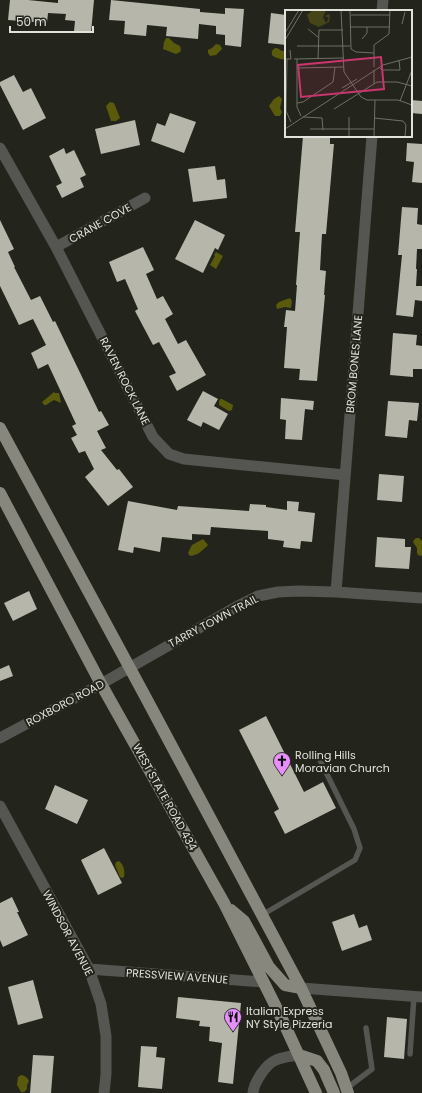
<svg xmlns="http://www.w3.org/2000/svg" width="422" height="1093" font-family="Poppins,sans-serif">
	<rect width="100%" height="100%" fill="#23241b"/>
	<path fill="#5a5a0c" d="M166,38H169L174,43L180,46L181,50L180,52L176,54L163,49L164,42Z
		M216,44L220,45L222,49L216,55L210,56L208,53V50L212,48Z
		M277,48L282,51L286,50V59C282,60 275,58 272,55C271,51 273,48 277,48Z
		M279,96L282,99L280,108L282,112L280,116H275L269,106L274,99Z
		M110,102L114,103L120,118L116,121H111L106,106Z
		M216,252L223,256L216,269L210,265L215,256L214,255Z
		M290,298L292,301L291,308L285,307L277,309L276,305L279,302Z
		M54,392L55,393H59L61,403L54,400L46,405H44L42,402Z
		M220,399H222L233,405L232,410L229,411L219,405V402Z
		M416,538H419L422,541V555L421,556L418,555L417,553V548L413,542L414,540Z
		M203,539L208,545C202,551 198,555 190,556L188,553L192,545Z
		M119,861C124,865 125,871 124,877L122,878L120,877L115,865L116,862Z
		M21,1075C24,1075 28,1078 29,1081L27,1085V1089L24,1092H21L17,1085L18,1077Z"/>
	<path fill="#b6b6ab" d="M10,0H28L58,3V0H94L91,33L74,31L75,21L65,20L66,14L48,13L47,23L8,20Z
		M111,0L200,9V12L225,14V8L244,9L241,47L225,45V35L216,34V26L199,24L198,39L166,36L167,27L147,25L146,36L124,34L125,21L109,20Z
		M271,13L286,15V45L268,43Z
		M14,75L23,92L31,88L46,118L23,130L0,85V82Z
		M411,100L422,101V114L411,113Z
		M170,113L196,122L184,153L151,141L157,123L165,126Z
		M135,120L140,145L101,154L95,129Z
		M303,136H330V144H334L326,234H322L320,270L326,271L324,295H325L317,381L299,380L300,369L284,368L287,327H284L286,310L295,311L297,285H296L300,232H295Z
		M407,143L422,144V183L412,182L414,162L406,161Z
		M64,148L66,154L74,150L86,175L80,178L84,187L62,198L56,186L62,183L49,156Z
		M215,166L217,180L225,179L227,198L193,202L188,169Z
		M402,207L418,208L417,224L422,225V249H417L416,269H417L416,286H422V301L415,300L413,317L396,315L402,255H398Z
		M0,220L14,249L8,252L15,267H14L31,300L40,296L53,322L55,321L99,412L101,411L109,425L97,431L106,448L101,450L117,470L119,469L133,487L108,506L85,477L94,469L85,451L79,453L71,438L77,435L72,426L76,424L48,364L38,369L31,353L46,345L33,319L19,325L0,286Z
		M195,220L225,235L218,250L215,248L203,273L175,259Z
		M143,247L154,270L146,274L157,299L163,296L173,314L165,319L178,344L186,340L206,375L177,391L169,376L176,373L159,342L153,345L135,311L138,309L125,279L117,282L109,262Z
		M393,333L417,335L416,345L422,346V369H413V377L390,375Z
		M203,391L218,399L214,406L228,414L219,430L203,422L201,427L187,420Z
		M281,398L314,401L313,410L305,409L302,440L285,439L286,420L280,419Z
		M388,401L419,403L417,421L409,420L407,438L385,436Z
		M379,474L404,476L402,502L377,500Z
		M128,501L177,510L178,506L249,511L250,504L266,505V507L287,510V501L299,502L298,511L315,513L312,542L301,541L300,549L283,547L284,541L268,539V531L211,527L210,535L192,534V540L162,537L160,552L134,547L133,553L118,550Z
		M377,537L405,539V547H411L409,569L375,567Z
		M29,591L37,609L13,621L4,603Z
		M9,665L13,676L0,681V669Z
		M266,716L304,792L323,782L336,808L285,834L274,812L279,809L239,730Z
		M55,785L88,800L77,824L45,809Z
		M104,848L122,883L98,895L81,860Z
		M12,897L19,912H17L28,935L3,947L0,940V903Z
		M354,914L359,928L367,925L372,940L342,951L332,922Z
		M33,980L43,1018L18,1025L8,987Z
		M178,997L241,1003L233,1084L218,1082L222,1043L209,1041L210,1027L199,1026L200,1021L176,1018Z
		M387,1017L407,1019L404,1059L384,1057Z
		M141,1046L157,1047L156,1057L165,1058L162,1089L138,1087Z
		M33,1055L54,1056L51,1093H30Z"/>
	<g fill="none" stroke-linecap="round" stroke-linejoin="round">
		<path stroke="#555551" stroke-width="5.5" d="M262,915L355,860L360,848L354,829L318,756
			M410,1054L414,996
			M347,1088L372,1069L366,1028"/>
		<path stroke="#555551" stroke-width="11" d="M382,11L383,0
			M0,148L56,247L153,437L169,454L184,459L345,475
			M56,247L145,198
			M336,592L372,136
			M0,738L101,684L236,607L258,596L278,592L298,591L336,592L422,598
			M0,806L89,969L101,1004L106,1036V1074L104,1093
			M89,969L264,982
			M301,988L422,997
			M253,1093C254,1082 266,1064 276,1060C283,1057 291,1056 299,1055"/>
		<path stroke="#87877e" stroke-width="12" d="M0,428L145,696L301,988L341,1073L348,1093
			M0,493L101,684L224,903L282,1019L316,1093
			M231,910L244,921L269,967L285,985L301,988
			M299,1055L317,1061L324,1070L334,1093"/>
	</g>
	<defs>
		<symbol id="church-pin" viewBox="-11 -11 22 30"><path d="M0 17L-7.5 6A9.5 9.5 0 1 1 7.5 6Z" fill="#e88eff" stroke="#23241b"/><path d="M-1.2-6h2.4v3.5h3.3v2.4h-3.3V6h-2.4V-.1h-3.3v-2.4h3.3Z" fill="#111"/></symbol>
		<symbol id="restaurant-pin" viewBox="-11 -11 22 30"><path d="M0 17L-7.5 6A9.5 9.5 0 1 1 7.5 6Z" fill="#e88eff" stroke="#23241b"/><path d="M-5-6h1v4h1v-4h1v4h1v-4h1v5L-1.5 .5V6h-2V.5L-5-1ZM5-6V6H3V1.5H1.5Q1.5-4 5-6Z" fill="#111"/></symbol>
	</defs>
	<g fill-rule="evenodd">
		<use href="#church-pin" x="272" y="751" width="20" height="27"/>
		<use href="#restaurant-pin" x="223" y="1007" width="20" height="27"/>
	</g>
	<g text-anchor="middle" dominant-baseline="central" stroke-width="4" stroke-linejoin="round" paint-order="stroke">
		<g font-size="11" fill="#e2e2dc" stroke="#23241b">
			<text transform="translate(100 223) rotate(-29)">CRANE COVE</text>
			<text transform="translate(354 364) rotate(-85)">BROM BONES LANE</text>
			<text transform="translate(125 381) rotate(63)">RAVEN ROCK LANE</text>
			<text transform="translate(213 621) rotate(-28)">TARRY TOWN TRAIL</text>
			<text transform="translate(65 703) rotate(-28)">ROXBORO ROAD</text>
			<text transform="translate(165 797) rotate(61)">WEST STATE ROAD 434</text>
			<text transform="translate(68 933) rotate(62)">WINDSOR AVENUE</text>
			<text transform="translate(177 976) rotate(4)">PRESSVIEW AVENUE</text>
		</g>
		<g font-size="11" fill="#e2e2dc" stroke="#23241b" text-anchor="start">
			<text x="295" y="755">Rolling Hills<tspan x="295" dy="13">Moravian Church</tspan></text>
			<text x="246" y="1011">Italian Express<tspan x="246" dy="13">NY Style Pizzeria</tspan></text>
		</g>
	</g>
	<g transform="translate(285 10)">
		<rect width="127" height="127" fill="#23241b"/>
		<path d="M28,0H41L38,7L41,13L44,8L40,6L44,4L43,0L45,7L44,12L34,17L25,13L22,5Z" fill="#454518"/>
		<path fill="none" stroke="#6f7068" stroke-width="1" d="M56,0L59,62L76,87L82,90H113L127,95M65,0L66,39L71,42L89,43M66,5H105M117,14L120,2M65,17H105M23,19L33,27M0,23L14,0M77,29L82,23V17M0,30L18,0M12,36H65M33,48L34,20H58M0,49H6L5,40M2,49L1,101L6,112M9,49L58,48M12,49V97L16,106M89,57V35L104,24L105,0M94,57L97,60H115L114,50M12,58L59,57M89,60V74M57,78L72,69M115,91L127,60M12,93L18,92L48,72L50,57M49,99L92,72H112L127,76M18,107L37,108L38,120M89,108L118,111L121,115L120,127M0,119L98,55L127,47M25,119H89M64,127V107M89,127L90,90"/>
		<path fill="#c7366e" fill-opacity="0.15" stroke="#c7366e" stroke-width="2" d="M96,47L99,79L16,87L13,55Z"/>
		<rect width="127" height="127" fill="none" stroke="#e2e2dc" stroke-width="2"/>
	</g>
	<path d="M10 26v6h83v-6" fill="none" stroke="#e2e2dc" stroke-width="2"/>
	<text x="16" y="26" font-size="12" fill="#e2e2dc" stroke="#23241b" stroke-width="3" paint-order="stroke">50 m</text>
</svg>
